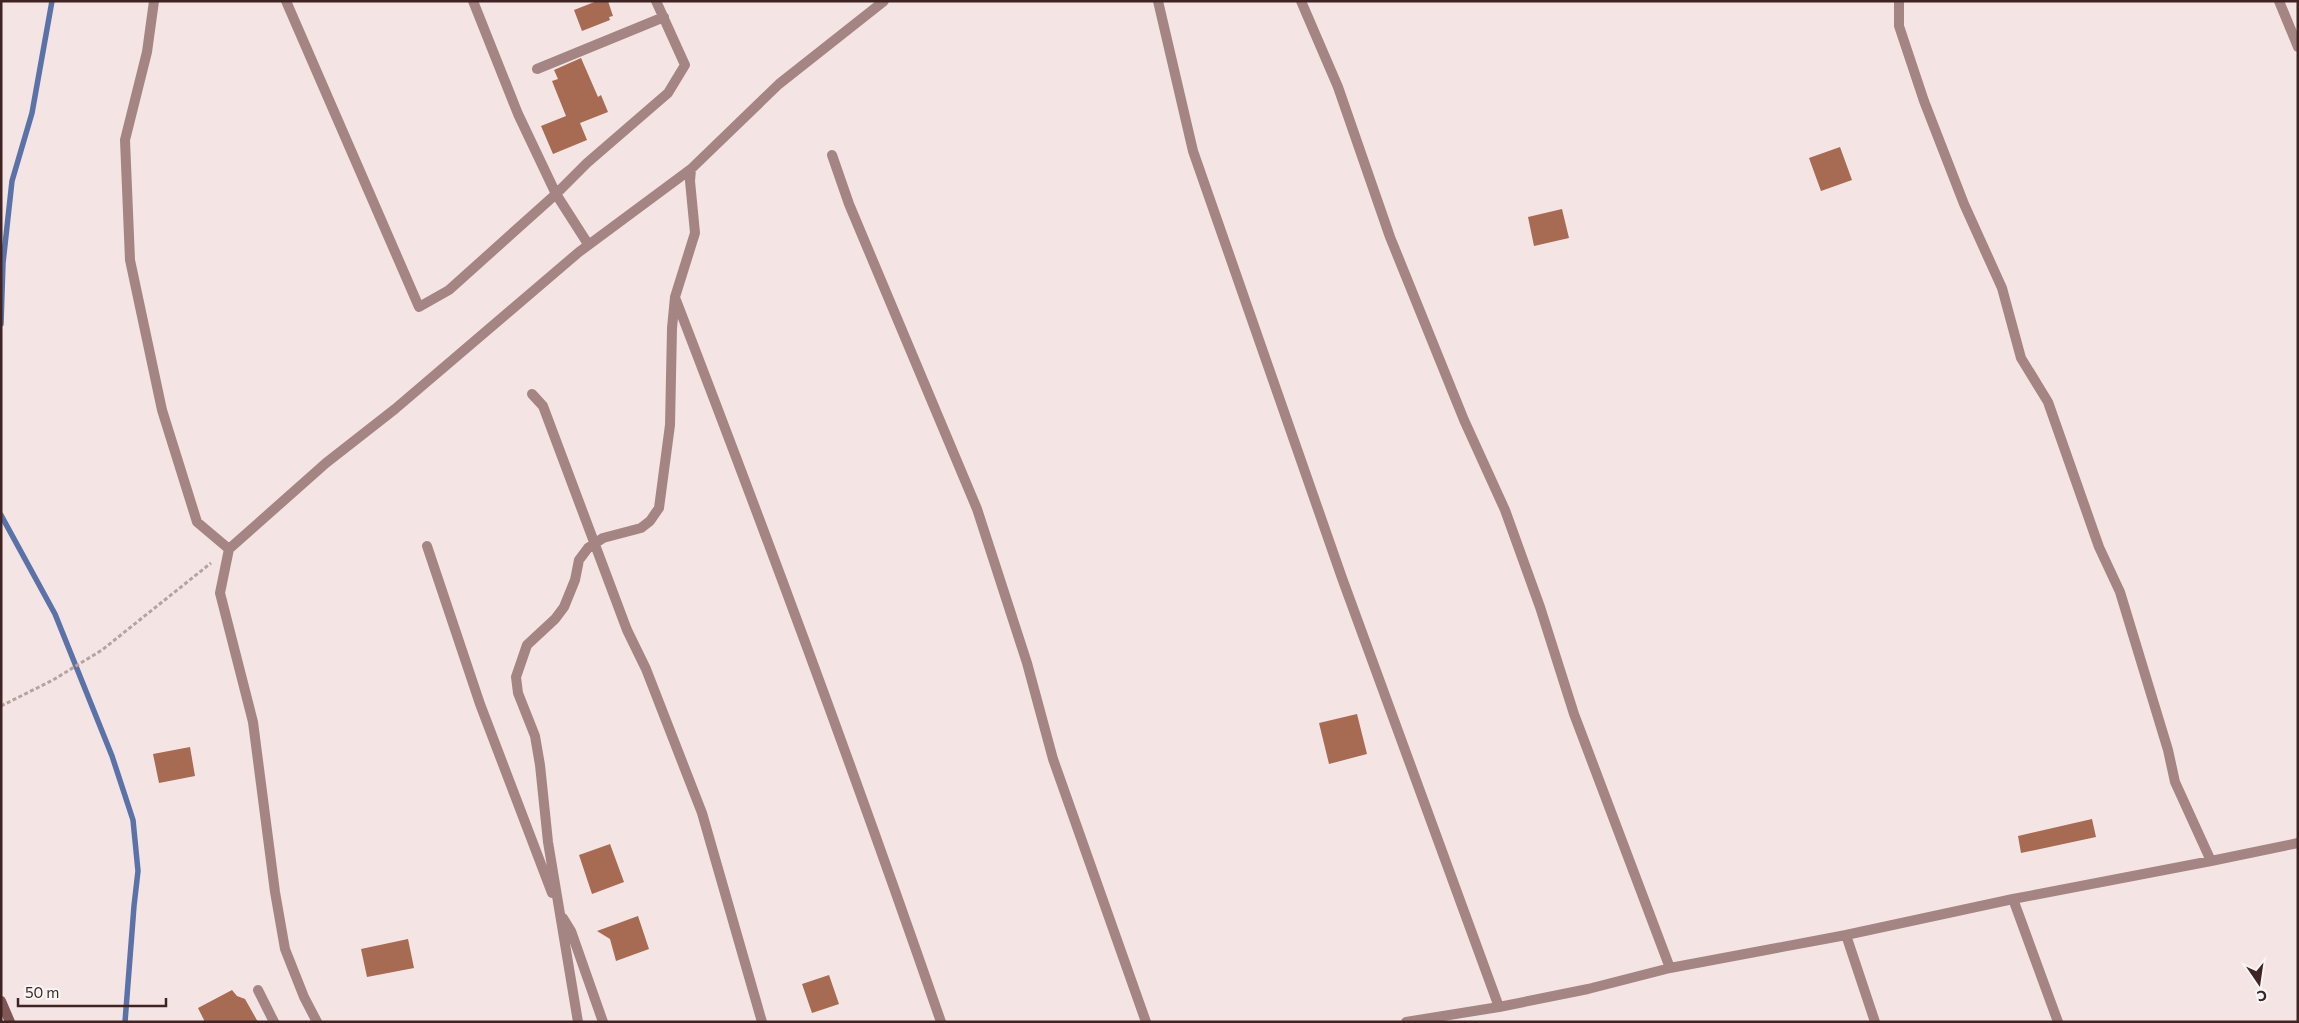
<svg xmlns="http://www.w3.org/2000/svg" width="2299" height="1023" font-family="Commissioner,sans-serif">
	<rect width="100%" height="100%" fill="#f4e5e4"/>
	<g fill="none" stroke-linecap="round" stroke-linejoin="round">
		<path stroke="#5b72a9" stroke-width="5.5" d="M1,324L3,263L12,181L32,113L52,1
			M1,515L55,614L112,756L133,820L138,871L134,906L125,1022"/>
	</g>
	<path fill="#a76a53" d="M597,1H608L613,16L609,17L610,20L582,31L574,10Z
		M581,58L598,97L601,95L608,112L580,123L587,140L553,154L541,126L566,116L552,81L558,79L554,70Z
		M1840,147L1852,180L1821,191L1809,158Z
		M1562,209L1569,238L1534,246L1528,217Z
		M1357,714L1367,754L1329,764L1319,723Z
		M190,747L195,776L159,783L153,754Z
		M2092,819L2096,837L2021,853L2018,836Z
		M610,844L624,882L592,894L579,855Z
		M638,916L649,949L616,961L610,939L597,931Z
		M408,939L414,968L367,977L361,949Z
		M829,975L839,1004L812,1013L802,984Z
		M232,990L237,996L245,999L258,1022H205L198,1008Z"/>
	<g fill="none" stroke-linecap="round" stroke-linejoin="round">
		<path stroke="#b6a2a1" stroke-width="3" stroke-dasharray="4 2.5" stroke-linecap="butt" d="M1,706L53,680L102,650L211,563"/>
		<path stroke="#a58584" stroke-width="10" d="M154,1L147,52L125,140L130,260L162,410L197,522L229,549
			M286,1L419,307L449,290L556,194L587,163L668,93L685,65L656,1
			M473,1L518,114L556,194L588,244
			M1158,1L1193,151L1342,578L1499,1007
			M1301,1L1338,87L1390,237L1464,420L1505,510L1540,607L1574,714L1670,968
			M1899,1V26L1924,101L1964,204L2002,288L2021,358L2048,402L2099,547L2120,592L2168,750L2175,782L2211,861
			M2279,1L2298,47
			M537,69L664,17
			M832,155L849,204L977,509L1027,663L1053,759L1146,1022
			M676,300C768,539 857,779 941,1022
			M532,394L543,406L627,630L646,669L702,813L762,1022
			M427,546L480,704L552,893
			M2013,899L2058,1022
			M563,918L571,931L603,1022
			M1846,935L1875,1022
			M258,990L274,1022
			M317,1022L304,997L285,949L275,892L253,722L220,593L229,549L326,463L395,409L579,252L691,169L779,84L884,1
			M578,1022L548,842L540,765L535,736L518,693L516,677L527,645L555,619L564,607L575,580L579,560L588,548L603,538L641,528L650,521L659,508L670,425L672,328L675,297L695,233L690,181L691,169
			M1406,1022L1499,1007L1588,989L1670,968L1846,935L2013,899L2211,861L2298,843"/>
		<path stroke="#815655" stroke-width="10" d="M1,1001L10,1022"/>
	</g>
	<rect width="2299" height="1023" fill="none" stroke="#402423" stroke-width="5"/>
	<g transform="translate(2259 983) rotate(167)" stroke="#f6f6f6" stroke-width="4" paint-order="stroke">
	<path d="M0-4L9 19L0 12L-9 19Z" fill="#402423"/>
	<text y="-8" font-size="14" font-weight="bold" text-anchor="middle" fill="#402423">С</text>
	</g>
	<path d="M18 998v8h148v-8" fill="none" stroke="#402423" stroke-width="2.5"/>
	<text x="25" y="998" font-size="15" fill="#402423" stroke="#f6f6f6" stroke-width="4" paint-order="stroke">50 m</text>
</svg>
